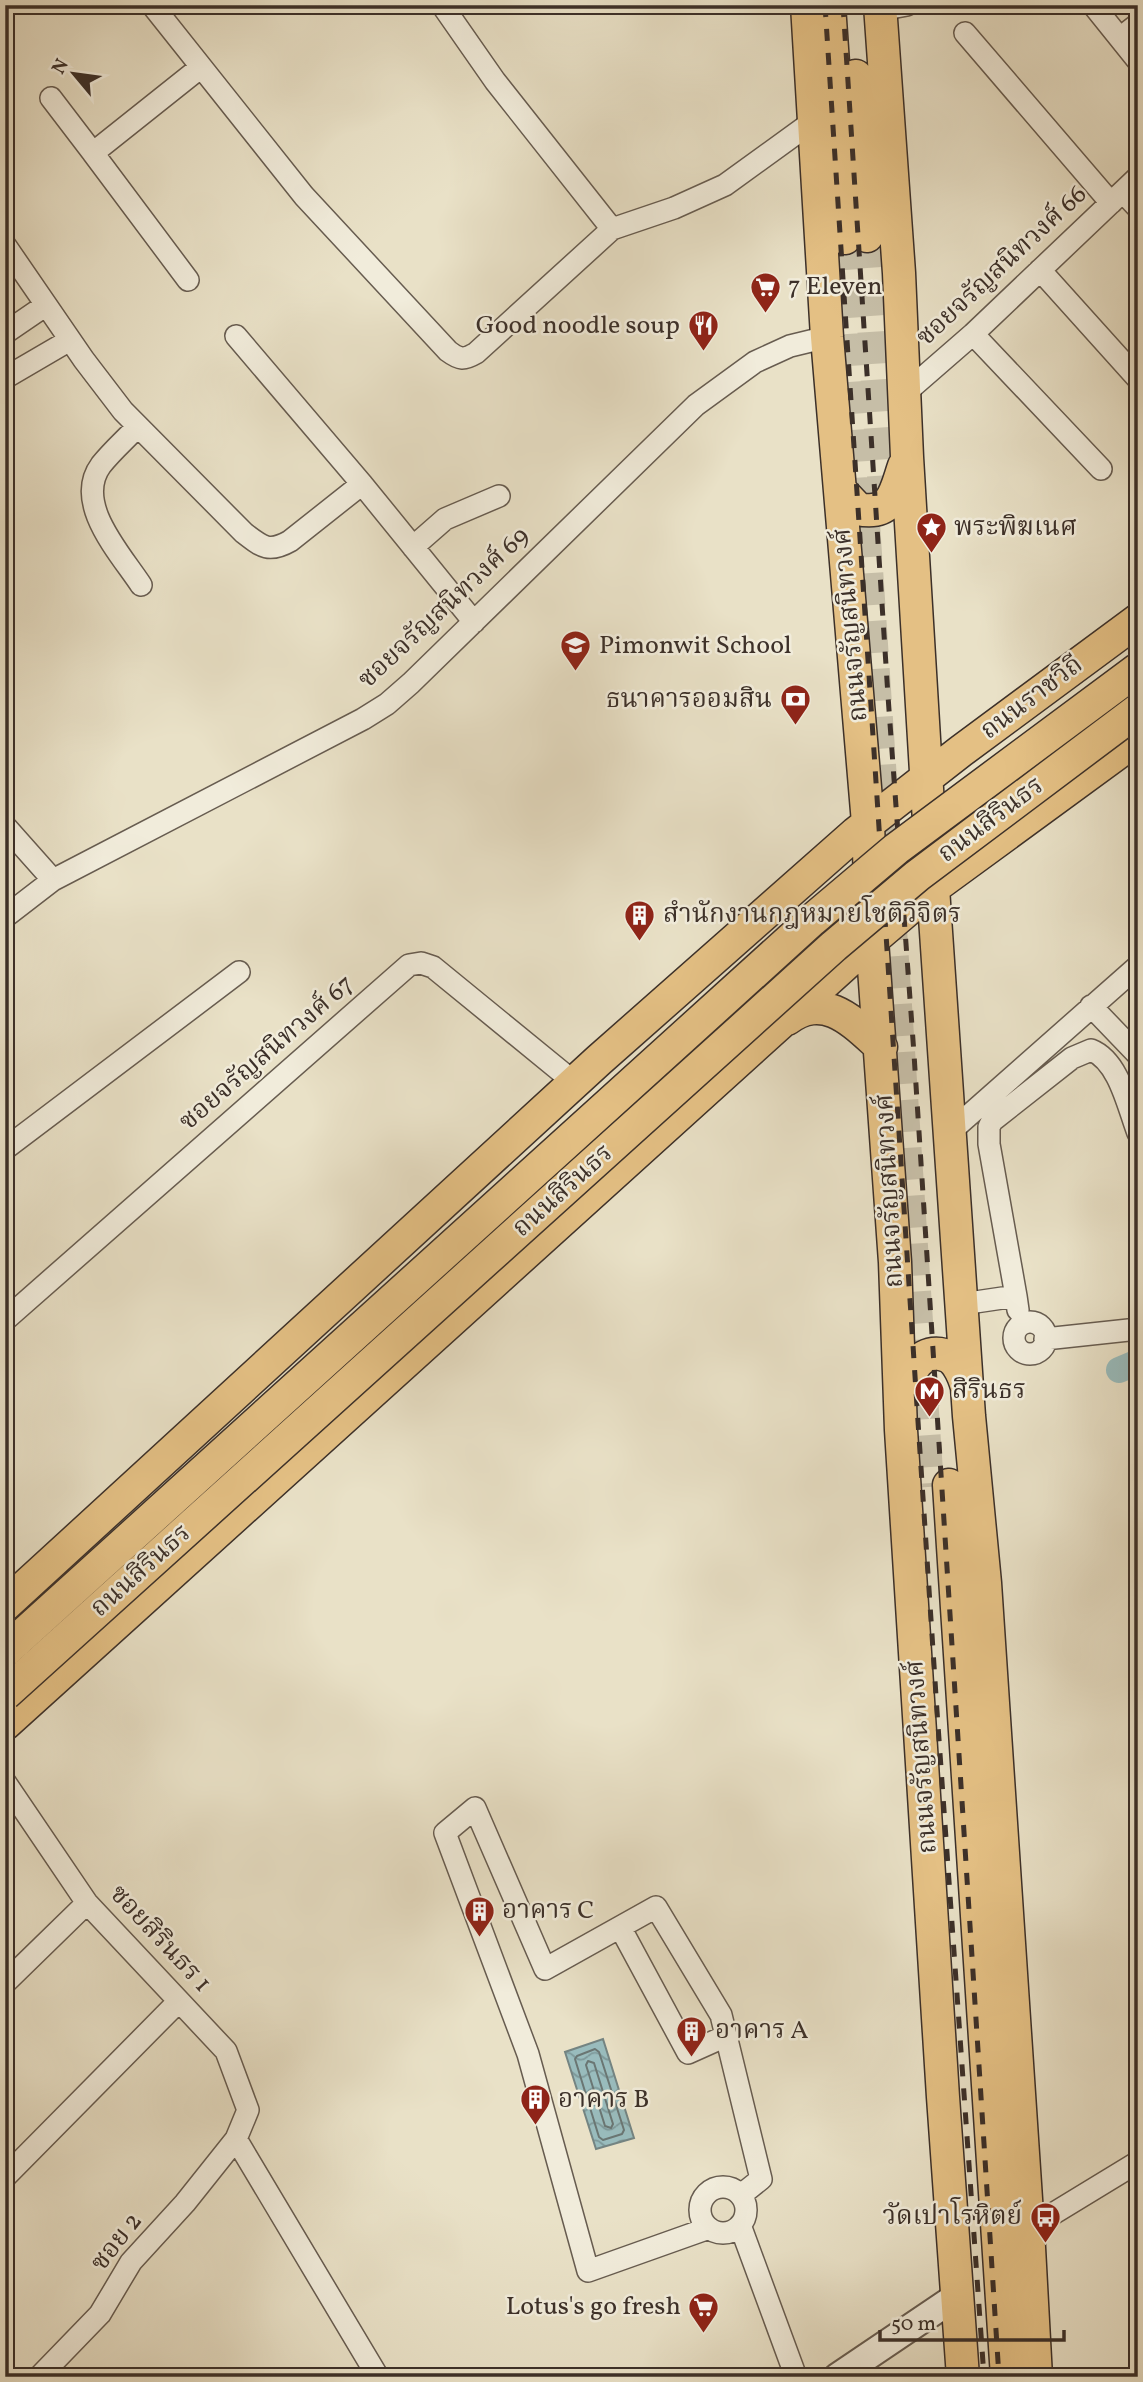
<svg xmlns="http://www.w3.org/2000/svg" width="1143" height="2382" font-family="Vollkorn,'Noto Serif Thai',serif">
	<defs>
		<pattern id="water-waves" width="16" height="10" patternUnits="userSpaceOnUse" patternTransform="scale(1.75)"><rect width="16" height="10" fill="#99bcbd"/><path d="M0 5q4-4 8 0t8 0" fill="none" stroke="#7e999a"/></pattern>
	</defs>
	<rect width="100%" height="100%" fill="#e9e1c7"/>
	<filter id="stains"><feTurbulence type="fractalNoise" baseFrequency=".00286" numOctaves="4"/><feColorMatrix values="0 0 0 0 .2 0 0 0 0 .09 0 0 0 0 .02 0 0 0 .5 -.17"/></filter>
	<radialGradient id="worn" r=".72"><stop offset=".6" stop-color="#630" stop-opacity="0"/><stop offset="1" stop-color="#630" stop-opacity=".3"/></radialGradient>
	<path fill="url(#water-waves)" stroke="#748482" stroke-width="2" d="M603,2039L634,2138L596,2149L565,2052Z"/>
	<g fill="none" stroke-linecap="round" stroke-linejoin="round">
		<path stroke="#6a7673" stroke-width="2" d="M595,2049L599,2052L624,2130L622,2134L603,2140L599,2137L575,2059L577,2056Z
			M588,2061L594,2063L613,2124L611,2128L605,2126L586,2065Z"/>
		<path stroke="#99bcbd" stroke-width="26" d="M1119,1370L1138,1362"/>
		<path stroke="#c6bea7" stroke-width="32" stroke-dasharray="32 16" stroke-linecap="butt" d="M867,236L886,521
			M845,238L928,1487"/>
		<defs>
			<path id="minor" d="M152,5L304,196L448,351C460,360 464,360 476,353L612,229L674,208L725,185L812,122
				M442,5L495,81L612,229
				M1093,5L1138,61
				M880,10L907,5
				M965,33L1111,203
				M1120,38L1138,24
				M51,98L93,153
				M1123,192L1138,208
				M5,245L84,360L123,411L244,533C262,547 269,553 290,541L362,484
				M1040,270L1138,379
				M188,280L93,153L201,67
				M5,333L46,305
				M973,334L1101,469
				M236,336L362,484L474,622
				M5,378L70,340
				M904,394L973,334L1138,177
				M138,426C126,439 112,451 101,465C73,503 120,553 141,585
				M413,547L445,519L499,496
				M5,826L53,880
				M5,917L53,880L363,719L387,704L411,683L696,405L755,362L790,346L827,337
				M1091,1006L1138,1055
				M950,1132L1138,966
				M5,1149L239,972
				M1016,1296L989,1144V1127L992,1121L1072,1058L1091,1050C1119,1061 1128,1107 1138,1133
				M962,1304L1016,1296L1018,1310
				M5,1320L409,965L421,963L433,967L575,1083
				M1014 1338a16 16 0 1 1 32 0a16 16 0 1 1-32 0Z
				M1045,1339L1138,1329
				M5,1782L87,1903L226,2051L248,2110L236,2139L185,2203L131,2262L100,2314L39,2377
				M620,1927L688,2053L726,2036
				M5,1983L87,1903
				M236,2139L378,2377
				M5,2177L179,2001
				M700 2210a23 23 0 1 1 46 0a23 23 0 1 1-46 0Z
				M740,2225L796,2377
				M709,2228L588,2271L528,2054L445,1833L475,1808L545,1969L656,1907L721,2015L761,2179L741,2195
				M1028,2229L1138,2162"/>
			<path id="tertiary" d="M837,2377L957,2296"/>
			<path id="primary" d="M807,5L827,337L868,823L872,940L895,1262L901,1430L943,2097L963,2377
				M829,5L845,238
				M880,5L899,273L907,457L933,888L969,1416L985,1583L1028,2229L1036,2377
				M856,76L867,236
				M840,490L858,509C893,516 895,492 904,466
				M787,1019C825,991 853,1022 881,1047
				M903,1397C906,1378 916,1351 940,1354C947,1355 954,1359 958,1366C962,1372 965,1380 967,1387
				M949,1485L1007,2377
				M5,1605L599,1060L856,833L961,751L1138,620
				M5,1724L872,940L933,888L1138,738"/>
		</defs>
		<use href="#minor" stroke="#675c50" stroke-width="24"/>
		<use href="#tertiary" stroke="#675c50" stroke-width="30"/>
		<use href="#primary" stroke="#3c3029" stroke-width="35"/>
		<use href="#minor" stroke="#f1ecdb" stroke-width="21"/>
		<use href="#tertiary" stroke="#f1ecdb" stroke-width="26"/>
		<use href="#primary" stroke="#e4c084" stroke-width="32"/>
		<path stroke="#3c3029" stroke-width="5" stroke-dasharray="12 12" stroke-linecap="butt" d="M825,5L937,1711L984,2377
			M843,5L888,696L914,1054L999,2377"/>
		<defs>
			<path id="primary-bridge" d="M5,1651L812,920L896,849L1138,669
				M5,1694L834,946L917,876L1138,710"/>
		</defs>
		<use href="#primary-bridge" stroke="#3c3029" stroke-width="35" stroke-linecap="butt"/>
		<use href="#primary-bridge" stroke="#e4c084" stroke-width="32"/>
	</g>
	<defs>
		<symbol id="supermarket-pin" viewBox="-11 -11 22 30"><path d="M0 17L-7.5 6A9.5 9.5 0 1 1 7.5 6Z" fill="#8f2418" stroke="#f1ecdb"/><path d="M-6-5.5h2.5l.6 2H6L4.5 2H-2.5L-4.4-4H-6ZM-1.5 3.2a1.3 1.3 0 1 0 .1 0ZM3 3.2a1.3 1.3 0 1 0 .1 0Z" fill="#fff"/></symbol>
		<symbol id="restaurant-pin" viewBox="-11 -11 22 30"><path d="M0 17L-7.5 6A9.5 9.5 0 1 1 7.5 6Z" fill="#8f2418" stroke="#f1ecdb"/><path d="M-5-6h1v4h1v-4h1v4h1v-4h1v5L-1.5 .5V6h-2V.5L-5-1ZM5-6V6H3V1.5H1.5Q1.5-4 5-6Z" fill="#fff"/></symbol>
		<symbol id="sight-pin" viewBox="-11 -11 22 30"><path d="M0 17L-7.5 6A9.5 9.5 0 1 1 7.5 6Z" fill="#8f2418" stroke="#f1ecdb"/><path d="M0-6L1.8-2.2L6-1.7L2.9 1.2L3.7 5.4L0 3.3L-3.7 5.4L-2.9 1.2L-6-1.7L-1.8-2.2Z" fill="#fff"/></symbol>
		<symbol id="school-pin" viewBox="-11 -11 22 30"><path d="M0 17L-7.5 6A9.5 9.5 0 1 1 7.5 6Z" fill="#8f2418" stroke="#f1ecdb"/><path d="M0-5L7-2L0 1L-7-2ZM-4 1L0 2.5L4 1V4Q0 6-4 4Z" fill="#fff"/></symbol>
		<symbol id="bank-pin" viewBox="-11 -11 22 30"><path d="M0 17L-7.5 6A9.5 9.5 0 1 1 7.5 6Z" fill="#8f2418" stroke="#f1ecdb"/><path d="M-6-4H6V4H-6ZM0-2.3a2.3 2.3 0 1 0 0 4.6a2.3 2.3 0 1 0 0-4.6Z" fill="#fff"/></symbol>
		<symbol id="building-pin" viewBox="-11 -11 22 30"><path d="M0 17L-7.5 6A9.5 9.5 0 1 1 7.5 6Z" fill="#8f2418" stroke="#f1ecdb"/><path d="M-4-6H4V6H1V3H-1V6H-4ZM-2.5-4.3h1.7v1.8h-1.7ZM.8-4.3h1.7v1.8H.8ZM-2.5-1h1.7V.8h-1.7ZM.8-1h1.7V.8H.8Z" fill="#fff"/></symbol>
		<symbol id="metro-pin" viewBox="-11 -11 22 30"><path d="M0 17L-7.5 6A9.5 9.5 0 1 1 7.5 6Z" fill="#8f2418" stroke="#f1ecdb"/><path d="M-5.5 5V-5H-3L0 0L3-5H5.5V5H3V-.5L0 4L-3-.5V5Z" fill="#fff"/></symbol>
		<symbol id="bus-pin" viewBox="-11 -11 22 30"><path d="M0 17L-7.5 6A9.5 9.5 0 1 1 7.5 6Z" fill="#8f2418" stroke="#f1ecdb"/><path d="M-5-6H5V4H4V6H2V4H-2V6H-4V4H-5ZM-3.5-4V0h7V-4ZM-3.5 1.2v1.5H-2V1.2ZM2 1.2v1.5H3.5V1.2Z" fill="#fff"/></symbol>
	</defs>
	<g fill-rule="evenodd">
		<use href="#supermarket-pin" x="748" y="270" width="35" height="47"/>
		<use href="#restaurant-pin" x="686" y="308" width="35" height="47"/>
		<use href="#sight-pin" x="914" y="510" width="35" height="47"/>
		<use href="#school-pin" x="558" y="628" width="35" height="47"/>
		<use href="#bank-pin" x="778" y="682" width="35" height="47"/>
		<use href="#building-pin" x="622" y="898" width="35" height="47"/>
		<use href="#metro-pin" x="912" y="1374" width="35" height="47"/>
		<use href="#building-pin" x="462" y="1894" width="35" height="47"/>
		<use href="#building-pin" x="674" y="2014" width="35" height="47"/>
		<use href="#building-pin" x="518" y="2082" width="35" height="47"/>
		<use href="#bus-pin" x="1028" y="2200" width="35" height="47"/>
		<use href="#supermarket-pin" x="686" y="2290" width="35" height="47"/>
	</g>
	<g text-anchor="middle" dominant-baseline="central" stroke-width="5" stroke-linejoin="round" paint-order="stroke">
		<g font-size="26" fill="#3c3029" stroke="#f1ecdb">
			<text transform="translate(1002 266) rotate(-43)">ซอยจรัญสนิทวงศ์ 66</text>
			<text transform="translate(444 608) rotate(-43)">ซอยจรัญสนิทวงศ์ 69</text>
			<text transform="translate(851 625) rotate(-95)">ถนนจรัญสนิทวงศ์</text>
			<text transform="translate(1032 698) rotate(-37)">ถนนราชวิถี</text>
			<text transform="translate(991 820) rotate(-37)">ถนนสิรินธร</text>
			<text transform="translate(267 1053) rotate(-41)">ซอยจรัญสนิทวงศ์ 67</text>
			<text transform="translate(563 1191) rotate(-42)">ถนนสิรินธร</text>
			<text transform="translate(890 1191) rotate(-93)">ถนนจรัญสนิทวงศ์</text>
			<text transform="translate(141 1571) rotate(-42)">ถนนสิรินธร</text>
			<text transform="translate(922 1757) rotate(-94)">ถนนจรัญสนิทวงศ์</text>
			<text transform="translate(160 1939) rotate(47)">ซอยสิรินธร 1</text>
			<text transform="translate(117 2242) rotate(-52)">ซอย 2</text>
		</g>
		<g font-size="26" fill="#3c3029" stroke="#f1ecdb" text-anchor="start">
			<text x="788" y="287">7 Eleven</text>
			<text x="680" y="326" text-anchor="end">Good noodle soup</text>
			<text x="954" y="528">พระพิฆเนศ</text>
			<text x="599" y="646">Pimonwit School</text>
			<text x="772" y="700" text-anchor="end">ธนาคารออมสิน</text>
			<text x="663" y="915">สำนักงานกฎหมายโชติวิจิตร</text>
			<text x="952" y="1391">สิรินธร</text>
			<text x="502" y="1911">อาคาร C</text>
			<text x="715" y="2031">อาคาร A</text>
			<text x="558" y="2100">อาคาร B</text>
			<text x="1022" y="2217" text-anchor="end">วัดเปาโรหิตย์</text>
			<text x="681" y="2307" text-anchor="end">Lotus's go fresh</text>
		</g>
	</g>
	<rect width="1143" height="2382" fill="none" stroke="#e9e1c7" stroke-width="28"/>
	<rect x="7" y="7" width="1129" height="2368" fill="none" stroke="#3c3029" stroke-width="3.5"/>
	<rect x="14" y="14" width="1115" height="2354" fill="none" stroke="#3c3029" stroke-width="2"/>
	<g transform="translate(74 74) rotate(299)" stroke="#f1ecdb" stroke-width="5" paint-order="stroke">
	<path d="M0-5L12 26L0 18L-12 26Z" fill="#3c3029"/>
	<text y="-10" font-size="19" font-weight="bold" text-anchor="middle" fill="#3c3029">N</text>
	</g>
	<path d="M880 2330v10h184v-10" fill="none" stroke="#3c3029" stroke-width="3.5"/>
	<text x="891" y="2330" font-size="21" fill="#3c3029" stroke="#f1ecdb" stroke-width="5" paint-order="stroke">50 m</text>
	<rect width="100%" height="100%" filter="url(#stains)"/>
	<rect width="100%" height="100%" fill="url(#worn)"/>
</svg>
